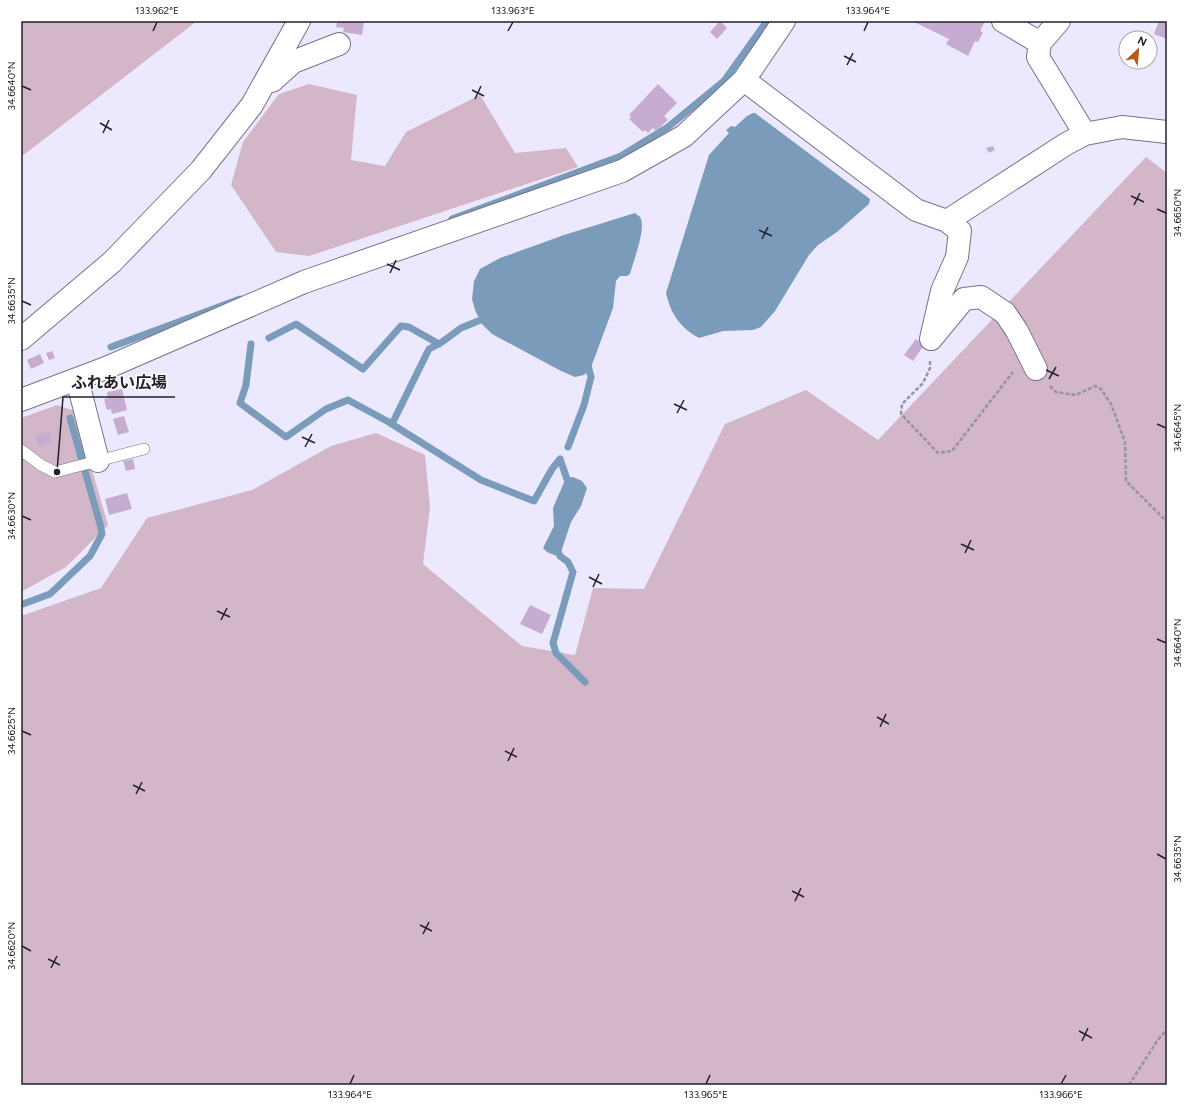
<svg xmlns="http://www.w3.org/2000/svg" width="1188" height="1106" font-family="Figtree,'Noto Sans JP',sans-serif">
	<rect width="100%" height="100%" fill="#ece9ff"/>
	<path fill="#d4b6c9" d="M21,21H197L21,157Z
		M309,84L357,95L351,160L385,166L406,132L480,95L515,153L566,148L578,167L309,256L276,252L231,185L243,142L279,94Z
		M1146,157L1167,173V1085H21V616L101,588L147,518L252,490L331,446L376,433L425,455L430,507L423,564L522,646L575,655L593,588L644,589L725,424L806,390L878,440Z
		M57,405L75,411L108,525L66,567L21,592V418Z"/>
	<path fill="#7a9cba" d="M753,113H755L870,199L869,204L837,232L818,245L809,255L775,311L761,327L753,330L723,331L699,338C681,329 670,313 666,293L709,155L729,133L726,130L731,126L735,127L747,116Z
		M635,213C636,214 639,216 640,217C647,227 633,262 630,274L627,276H620L616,281L613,308L590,370L584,375L575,377L561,371L492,334L482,324L475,310L472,299L474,281L480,269L500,258L564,235Z
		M573,477L582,481L587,488L581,506L571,522L561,552L557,556L547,552L543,548L554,526L553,508L565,480L567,478Z"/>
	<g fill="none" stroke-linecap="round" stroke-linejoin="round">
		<path stroke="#7a9cba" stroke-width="7" d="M452,219L621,156L668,127L724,81L767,21
			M269,338L296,324L363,369L401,326L409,327L439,344
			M251,344L246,385L240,403L286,437L326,409L348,400L387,421L481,480L534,501L552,469L560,459
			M111,347L240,299
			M393,422L429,349L442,342L461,328L488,317
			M568,447L584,405L591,377L587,361
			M560,459L569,485
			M556,546L560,556L568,562L573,572L553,643L556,653L585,682
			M21,604H23L50,594L90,556L102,534L100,524L70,418"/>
	</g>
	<path fill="#c5acd0" d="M337,21H364L362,35L343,32L344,28L336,27Z
		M720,21L727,28L717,39L710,32Z
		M912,21H985L980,31L983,32L978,42L975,41L968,56L946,44L949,39Z
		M1159,21H1167V39L1154,34Z
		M658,84L677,103L664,116L668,120L656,131L653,128L648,133L645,130L643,132L629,119L631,117L629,115Z
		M993,146L995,150L989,153L986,148Z
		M916,339L924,345L913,361L904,355Z
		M52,351L55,358L49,360L46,353Z
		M40,354L44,363L31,369L27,360Z
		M122,389L127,410L112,414L111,409L107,410L104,399L108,398L107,392Z
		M124,416L129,432L118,435L113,419Z
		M49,431L52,442L39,447L35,436Z
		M133,459L135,469L126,471L123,461Z
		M127,493L132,509L109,515L105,499Z
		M530,605L551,615L542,634L520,624Z"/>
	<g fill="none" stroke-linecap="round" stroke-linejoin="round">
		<defs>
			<path id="service" d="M21,450L41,465L55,472L144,449"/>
			<path id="minor" d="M1003,21L1040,43
				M1059,21L1040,43L1038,57L1085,134
				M744,80L916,210L947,221L960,231L957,257L942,291L931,339L964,299L981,297L1005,313L1017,331L1036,369
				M272,81L293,62L339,44
				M947,221L1066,144L1085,134L1122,127L1167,132
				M21,339L112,262L201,170L252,105L299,21
				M77,379L98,461
				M21,400L106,368L304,282L622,171L684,136L744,80L784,21"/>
		</defs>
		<use href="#service" stroke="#76728a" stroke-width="12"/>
		<use href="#minor" stroke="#76728a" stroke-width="24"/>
		<path stroke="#9693a4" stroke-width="2.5" stroke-dasharray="4 2" stroke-linecap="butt" d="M930,361V368L923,383L902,404L901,414L938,453L952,451L1013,372
			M1050,386L1056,392L1076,395L1095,386L1101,389L1111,404L1125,442L1126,481L1167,522
			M1129,1085L1157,1041L1167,1029"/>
		<use href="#service" stroke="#fff" stroke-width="11"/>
		<use href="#minor" stroke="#fff" stroke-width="22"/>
	</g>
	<path fill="none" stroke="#23212b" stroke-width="1.5" d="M153,31L157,22M508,31L513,22M864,31L868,22M844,56L856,62M847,65L853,53M22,86L31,90M472,90L484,96M475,99L481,86M100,123L112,130M103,133L109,120M1131,196L1144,202M1134,205L1140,193M1157,209L1166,213M759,230L772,236M762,239L768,227M387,264L400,270M390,273L396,260M22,301L31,305M1046,370L1059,376M1049,379L1056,367M674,404L687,410M677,413L684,400M1157,424L1166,428M302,437L315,443M305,447L312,434M22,516L31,520M961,544L974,550M965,553L971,540M589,577L602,584M593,587L599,574M217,611L230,617M221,620L227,608M1157,639L1166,643M877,717L889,724M880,727L886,714M22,731L31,735M505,751L517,757M508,761L514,748M133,785L145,791M136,794L142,782M1157,854L1166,859M792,891L804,897M795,901L801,888M420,925L432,931M423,934L429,922M22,946L31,951M48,959L60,965M51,968L57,956M1079,1031L1092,1038M1082,1041L1088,1028M350,1084L354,1075M706,1084L710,1075M1061,1084L1066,1075"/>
	<path fill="none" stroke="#23212b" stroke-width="1.5" d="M57 472L63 397H175"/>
	<circle fill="#23212b" stroke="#fff" stroke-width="1.5" cx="57" cy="472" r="4"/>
	<g font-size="16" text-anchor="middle" font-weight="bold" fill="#23212b" stroke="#fff" stroke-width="3" stroke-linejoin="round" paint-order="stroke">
		<text x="119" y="388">ふれあい広場</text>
	</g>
	<rect width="1188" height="1106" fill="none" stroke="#ffffff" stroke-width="44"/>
	<g transform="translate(1138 50) rotate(26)"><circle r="19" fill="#ffffff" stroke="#a7a6aa"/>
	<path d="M0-3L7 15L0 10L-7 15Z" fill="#ba5a17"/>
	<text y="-6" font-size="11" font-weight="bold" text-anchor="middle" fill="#23212b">N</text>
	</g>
	<rect x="22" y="22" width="1144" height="1062" fill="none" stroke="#23212b" stroke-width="1.5"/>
	<g font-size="10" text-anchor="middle" fill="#23212b">
		<text x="157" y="14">133.962°E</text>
		<text x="513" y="14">133.963°E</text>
		<text x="868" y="14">133.964°E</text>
		<text transform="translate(11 86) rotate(-90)" y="4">34.6640°N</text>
		<text transform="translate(1177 213) rotate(-90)" y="4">34.6650°N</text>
		<text transform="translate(11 301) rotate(-90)" y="4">34.6635°N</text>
		<text transform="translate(1177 428) rotate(-90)" y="4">34.6645°N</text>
		<text transform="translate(11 516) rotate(-90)" y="4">34.6630°N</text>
		<text transform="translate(1177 643) rotate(-90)" y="4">34.6640°N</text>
		<text transform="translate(11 731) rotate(-90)" y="4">34.6625°N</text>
		<text transform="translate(1177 859) rotate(-90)" y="4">34.6635°N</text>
		<text transform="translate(11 946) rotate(-90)" y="4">34.6620°N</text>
		<text x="350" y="1098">133.964°E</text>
		<text x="706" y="1098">133.965°E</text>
		<text x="1061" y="1098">133.966°E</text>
	</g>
</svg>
